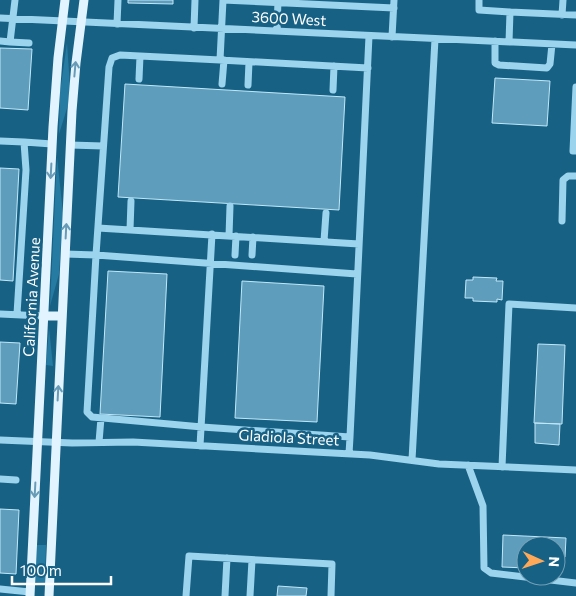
<svg xmlns="http://www.w3.org/2000/svg" width="576" height="596" font-family="Commissioner,sans-serif">
	<rect width="100%" height="100%" fill="#176185"/>
	<path fill="#267ba2" d="M67,43L70,87L68,105L59,134L60,92Z
		M57,157L63,213L59,274L50,306Z
		M49,328L53,366L46,365Z
		M37,545H46L45,583L35,582Z"/>
	<path fill="#5e9dbc" stroke="#c2e8f9" d="M128,0H173V4L128,3Z
		M0,48L32,49L28,110L0,108Z
		M495,78L550,81L547,126L492,123Z
		M125,84L345,97L339,210L118,197Z
		M0,168L19,169L13,281L0,280Z
		M108,271L167,274L160,417L100,414Z
		M473,277L497,278L496,281H503L502,300L497,299V302L473,301V298H465L466,280H473Z
		M242,281L324,286L317,422L235,418Z
		M0,342L20,343L16,404L0,403Z
		M538,344L565,345L562,424L534,423Z
		M535,423L560,424L559,445L535,443Z
		M0,509L19,510L16,574L0,573Z
		M503,535L566,538L565,557H556V546H526V568L502,567Z
		M278,586L307,588L306,596H277Z"/>
	<g fill="none" stroke-linecap="round" stroke-linejoin="round">
		<path stroke="#9cd3ed" stroke-width="7" d="M15,0L10,42L29,43
			M223,0L220,60L368,68
			M223,0L394,8
			M479,0V10L510,12
			M562,15L563,0
			M0,18L576,45
			M117,24L118,0
			M194,28L195,0
			M277,31L278,0
			M392,37L394,0
			M0,41L10,42
			M495,41V63L499,65L547,68L550,64L552,44
			M509,42L510,12L576,15
			M220,60L120,55L112,58L109,67L96,255L357,274
			M139,79L140,56
			M222,84L224,60
			M248,85L249,62
			M576,87L573,151H576
			M333,90L334,66
			M0,141L24,142
			M70,145L103,146
			M562,221L563,180L568,176H576
			M98,228L359,244
			M130,230L131,201
			M229,236L230,206
			M324,241L326,213
			M65,254L96,255L87,412L92,417L202,427L350,437L349,454
			M235,255L236,236
			M252,255L253,237
			M0,314L43,316
			M17,314L26,170L24,142L52,144
			M350,437L369,36
			M0,440L72,443L133,442L370,455L439,464L576,470
			M99,442L101,418
			M200,446L212,234
			M412,460L435,39
			M468,465L483,506L484,568L491,573L576,583
			M502,467L509,304L576,308
			M0,479L16,480
			M0,589L30,592
			M186,596L189,556L332,564L331,596
			M225,596L227,558
			M250,596L252,560"/>
		<path stroke="#e2f4ff" stroke-width="9" d="M43,316H62
			M30,596L53,127L58,58L65,0
			M49,596L72,111L76,63L84,0"/>
	</g>
	<defs><path id="oneway-shaft" d="M-6 0H5M1.5-3L5.5 0L1.5 3" fill="none" stroke-width="1.6" stroke-linecap="round" stroke-linejoin="round" transform="scale(1.25)"/></defs>
	<g stroke="#689cb6">
		<use href="#oneway-shaft" transform="translate(75 69) rotate(-85)"/>
		<use href="#oneway-shaft" transform="translate(51 171) rotate(93)"/>
		<use href="#oneway-shaft" transform="translate(66 231) rotate(-87)"/>
		<use href="#oneway-shaft" transform="translate(58 393) rotate(-87)"/>
		<use href="#oneway-shaft" transform="translate(35 490) rotate(93)"/>
	</g>
	<g text-anchor="middle" dominant-baseline="central" stroke-width="5" stroke-linejoin="round" paint-order="stroke">
		<g font-size="15" fill="#fff" stroke="#176185">
			<text transform="translate(289 18) rotate(3)">3600 West</text>
			<text transform="translate(31 297) rotate(-87)">California Avenue</text>
			<text transform="translate(289 437) rotate(3)">Gladiola Street</text>
		</g>
	</g>
	<g transform="translate(541 561) rotate(93)"><circle r="24" fill="#176185" stroke="#74a0b6"/>
	<path d="M0-4L9 19L0 12L-9 19Z" fill="#ffa858"/>
	<text y="-8" font-size="14" font-weight="bold" text-anchor="middle" fill="#ffffff">N</text>
	</g>
	<path d="M12 576v8h99v-8" fill="none" stroke="#ffffff" stroke-width="2.5"/>
	<text x="20" y="576" font-size="15" fill="#ffffff" stroke="#176185" stroke-width="4" paint-order="stroke">100 m</text>
</svg>
